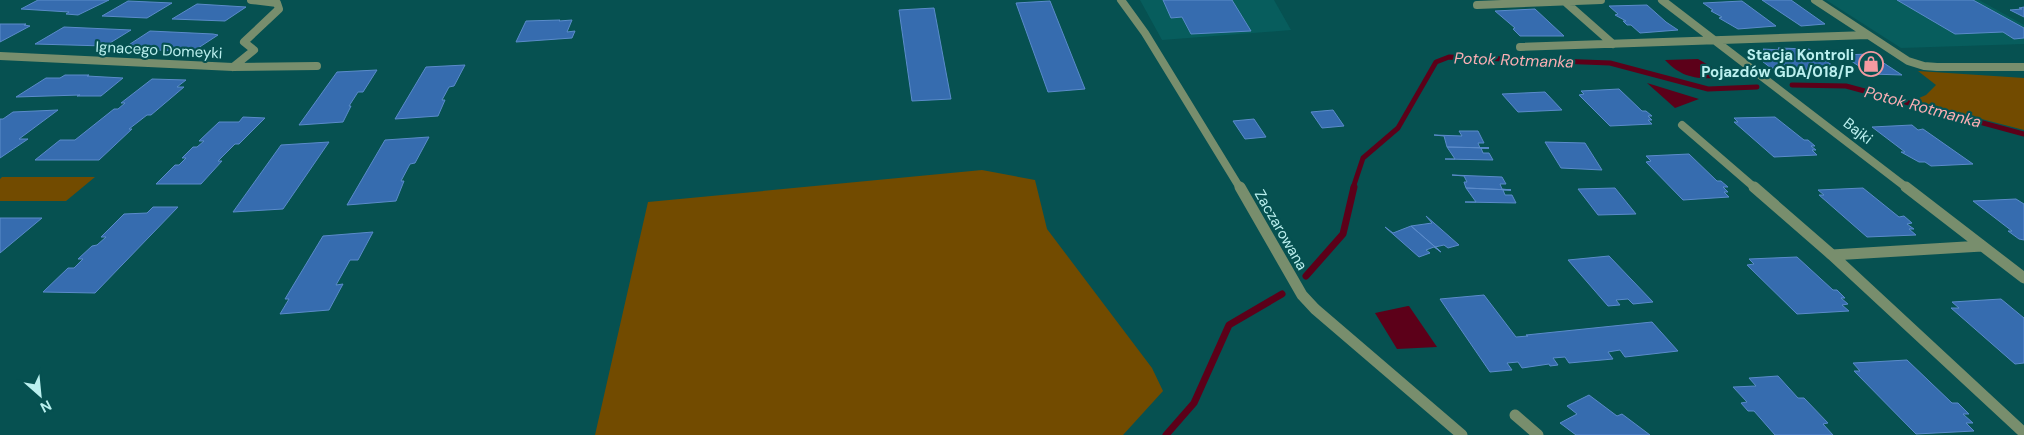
<svg xmlns="http://www.w3.org/2000/svg" width="2024" height="435" font-family="'DM Sans',sans-serif">
	<rect width="100%" height="100%" fill="#065151"/>
	<path fill="#075d5d" d="M1140,0H1274L1291,30L1162,40Z
		M1826,0H1979L2024,25V44L1901,48Z"/>
	<path fill="#724b00" d="M1918,71L2024,78V130L1912,101L1926,95L1936,85Z
		M982,170L1035,180L1047,229L1152,368L1163,391L1123,435H595L648,202Z
		M2,177H95L66,201H0V179Z"/>
	<path fill="#5c0019" d="M1698,59L1724,74L1723,78C1698,79 1683,79 1665,60Z
		M1647,83L1699,99L1675,108Z
		M1408,306H1409L1437,347L1397,349L1375,313Z"/>
	<g fill="none" stroke-linecap="round" stroke-linejoin="round">
		<path stroke="#5c0019" stroke-width="5" d="M1792,85L1846,86L2024,134
			M1353,188L1363,158L1398,128L1436,62L1449,57L1610,63L1708,89L1757,87"/>
		<path stroke="#5c0019" stroke-width="7" d="M1306,276L1343,234L1354,187
			M1166,435L1194,403L1229,325L1282,294"/>
	</g>
	<path fill="#366caf" stroke="#5a8bca" d="M38,0H109L78,15L66,14L69,12L21,9Z
		M1163,0H1232L1251,31L1191,34L1182,17L1171,18Z
		M1762,0H1791L1825,24L1801,26Z
		M1897,0H1973L2024,28V38L2014,39L2003,32L1955,34Z
		M128,1L172,3L147,18L102,16Z
		M1050,1L1085,89L1048,92L1016,3Z
		M1742,1L1776,26L1738,29L1719,18L1722,17L1711,11L1713,10L1703,3Z
		M197,4L246,7L225,21L172,19Z
		M1647,5L1666,22L1678,30L1640,33L1631,25H1627L1623,21H1626L1615,15L1618,14L1609,6Z
		M2024,7V17L2010,10L2022,9L2019,8Z
		M934,8L951,99L912,101L899,10Z
		M1535,9L1564,36H1520L1513,29L1515,28L1495,11Z
		M560,20L559,21L572,20L567,32L575,31L572,38L516,42L526,21Z
		M0,24H26L24,25L30,26L0,42Z
		M64,27L131,30L105,46L35,44Z
		M150,31L213,34L218,35L192,52L124,48Z
		M1778,48L1809,49L1839,70L1811,71L1809,69L1780,72L1775,68H1771L1749,51H1765L1763,49L1781,50Z
		M1870,54L1902,75L1871,74L1842,55Z
		M465,65L454,86L449,87L442,100H445L438,116L395,119L426,67Z
		M377,70L363,92H358L349,106H351L343,122L299,125L337,72Z
		M65,75H89L87,76L123,78L101,96H77L80,95L16,97L46,78H60Z
		M152,79L186,80L177,87H184L151,115H147L129,129H132L99,160H35L60,140H75L114,109H118L125,103H121Z
		M1619,89L1642,111H1646L1652,116H1648L1652,120H1648L1652,124L1610,126L1579,95L1584,94L1581,91Z
		M1545,92L1562,110L1518,112L1502,94Z
		M58,110L19,139H28L0,158V119H3L13,112Z
		M1333,110L1344,126L1322,128L1311,112Z
		M243,117L265,118L239,144H235L218,161H222L201,184H156L175,165H179L186,158H182L193,147H197L204,141H199L219,122H239Z
		M1775,117L1804,140H1808L1815,146H1811L1816,150H1812L1817,155L1774,157L1734,122H1738L1734,118Z
		M1254,119L1266,137L1245,139L1233,121Z
		M1912,125L1918,130L1923,129L1973,164L1931,166L1925,162H1919L1901,152H1905L1872,127Z
		M1459,131H1478L1484,143H1478L1480,148H1489L1447,147L1444,136L1434,135L1462,136Z
		M429,137L415,163L410,164L401,181H404L396,201L347,205L385,140Z
		M329,142L283,209L233,212L281,145Z
		M1545,142L1585,143L1602,170L1561,168Z
		M1447,147L1489,148H1481L1483,153H1489L1493,160L1445,159H1455Z
		M1689,154L1717,181H1721L1728,187H1723L1728,192H1724L1729,197L1683,200L1646,162L1651,161L1646,156Z
		M1452,175L1502,177L1506,184H1500L1502,189L1511,190L1466,188L1464,182H1467L1464,176Z
		M1466,188L1511,190H1503L1505,195H1512L1516,203L1465,202H1476Z
		M1615,188L1636,214L1598,215L1578,189Z
		M1863,188L1899,217L1904,216L1912,223L1907,224L1914,229H1909L1916,235L1867,237L1819,195H1824L1818,190Z
		M2016,199L2024,204V240L2019,239L2008,231H2012L1973,201Z
		M153,207H178L95,293L43,292L68,268H74L83,259H78L92,246L97,245L106,237H101L124,214L147,213Z
		M1426,216L1442,230L1459,245L1448,248L1444,245L1435,247L1441,252L1411,226L1432,223Z
		M0,218H42L0,253Z
		M1411,226L1441,252L1434,247L1426,250L1430,253L1419,257L1385,227L1393,233Z
		M373,232L358,260H350L336,285L343,284L329,310L280,314L289,299H285L323,236Z
		M1609,256L1653,302L1633,304L1628,299L1616,300L1620,305L1608,306L1568,260Z
		M1797,257L1833,290H1837L1845,298H1841L1848,304L1842,305L1849,311L1797,314L1747,265L1754,264L1749,259Z
		M1484,295L1516,337L1528,336L1526,335L1652,322L1678,351L1625,357L1620,350L1608,352L1613,359L1569,363L1565,357L1553,358L1558,365L1550,366L1549,364L1522,368L1518,362L1507,363L1512,370L1490,372L1440,299Z
		M2001,299L2024,318V363L2015,364L1951,308H1959L1952,302Z
		M1907,360L1952,403H1958L1969,414H1963L1973,423H1966L1974,431L1916,434L1854,371H1860L1853,363Z
		M1778,376L1798,398H1804L1828,423L1823,424L1833,435H1775L1754,411H1748L1741,403L1747,402L1733,387L1756,386L1749,378Z
		M1589,395L1617,416L1622,414L1650,435H1576L1560,423L1577,414L1567,406Z"/>
	<g fill="none" stroke-linecap="round" stroke-linejoin="round">
		<path stroke="#788e6d" stroke-width="8" d="M1121,0L1145,33L1240,188
			M1563,0L1613,44
			M1662,0L1907,188
			M1815,0L1908,61L1924,66L1937,67H2024
			M1477,5L1601,0
			M1520,47L1868,35
			M0,56L233,67L317,66
			M233,67L254,50L244,42L279,9L277,3L251,0
			M1682,125L1755,188"/>
		<path stroke="#788e6d" stroke-width="11" d="M1240,187L1302,295L1315,309L1462,435
			M1754,187L1832,255L2024,433
			M1906,187L2024,278
			M1832,255L1982,246
			M1515,415L1538,435"/>
	</g>
	<defs>
		<symbol id="shop-ring" viewBox="-11 -11 22 22"><circle r="9.5" fill="#065151" stroke="#f49aa1" stroke-width="1.5"/><path d="M-5-2.5h2.3a2.7 3.5 0 0 1 5.4 0H5L5.5 6h-11ZM-1.5-2.5h3a1.5 2.3 0 0 0-3 0Z" fill="#f49aa1"/></symbol>
	</defs>
	<g fill-rule="evenodd">
		<use href="#shop-ring" x="1857" y="50" width="28" height="28"/>
	</g>
	<g text-anchor="middle" dominant-baseline="central" stroke-width="4.5" stroke-linejoin="round" paint-order="stroke">
		<g font-size="15" fill="#bbf0ef" stroke="#065151">
			<text transform="translate(159 50) rotate(3)">Ignacego Domeyki</text>
			<text transform="translate(1858 131) rotate(38)">Bajki</text>
			<text transform="translate(1281 230) rotate(60)">Zaczarowana</text>
		</g>
		<g font-size="15" font-weight="bold" fill="#bbf0ef" stroke="#065151" text-anchor="end">
			<text x="1854" y="55">Stacja Kontroli<tspan x="1854" dy="17">Pojazdów GDA/018/P</tspan></text>
		</g>
		<g font-size="16" font-style="italic" fill="#fbaeb3" stroke="#065151">
			<text transform="translate(1514 60) rotate(2)">Potok Rotmanka</text>
			<text transform="translate(1923 107) rotate(15)">Potok Rotmanka</text>
		</g>
	</g>
	<g transform="translate(40 395) rotate(153)" stroke="#065151" stroke-width="4" paint-order="stroke">
	<path d="M0-4L9 19L0 12L-9 19Z" fill="#bbf0ef"/>
	<text y="-8" font-size="14" font-weight="bold" text-anchor="middle" fill="#bbf0ef">N</text>
	</g>
</svg>
